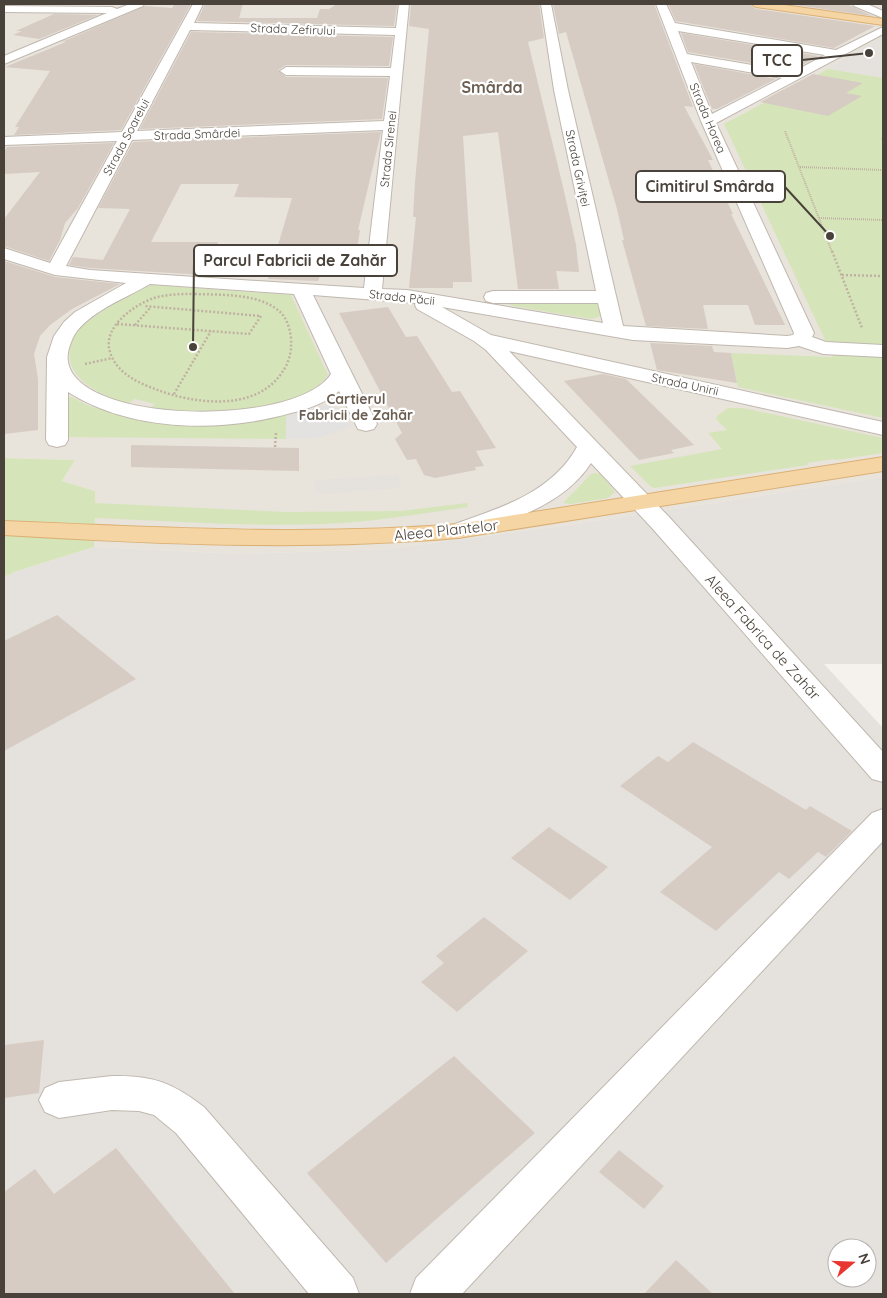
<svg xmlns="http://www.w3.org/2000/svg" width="887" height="1298" font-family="Quicksand,sans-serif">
	<rect width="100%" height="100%" fill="#f5f1ec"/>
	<path fill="#e8e3db" d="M4,4H883V477L577,524L388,549L242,554L94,547L95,491L62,481L75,460L4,458Z"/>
	<path fill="#e5e1dd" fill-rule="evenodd" d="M883,36V78L828,69Z
		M398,475L401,488L316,494L315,480Z
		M883,477V664H824L883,728V1294H4V577L17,571L94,547L242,554L388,549L577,524ZM837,1248H867V1278H837Z"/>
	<path fill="#d6e5b9" d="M828,69L883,78V418L738,387L731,353L833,357L724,124Z
		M151,285L291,295L328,375C303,409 235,413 195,413C180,413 164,411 149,409L155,404L135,399L127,404C102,395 64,380 70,347C71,340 74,334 78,329C87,319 101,312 113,305C125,298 137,290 151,285Z
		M508,302H593L599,305L601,316L592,319L513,306L510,305Z
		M72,397L89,406L134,418L229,424L257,421L287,415L286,439L65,437V398Z
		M728,408H743L883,438V453L837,460L834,459L807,463L808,465L654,488L650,486L630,466L722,449L708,433L727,430L716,419L718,415Z
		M4,458L75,460L62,481L95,491V503L287,512L401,511L467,503L468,507C420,514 372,522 324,524C248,527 171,521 95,518L94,547L17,571L4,577Z
		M596,473L600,474L613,489L615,492L608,498L571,504L563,503L591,474Z"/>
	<path fill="#e4e2e0" d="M329,404L352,426L318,438L286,439V416Z"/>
	<path fill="#d6ccc3" d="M191,4L121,130L14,135L19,127H15L50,71L5,67L66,42H62L145,6L172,8L174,5Z
		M205,4H243L239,18H317L320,9H329L337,4L397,5L394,26L197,21Z
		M448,4H539L544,38L528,42L563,187L576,245L579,272L556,271L559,289H518L498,132L463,136L472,282H453V288H409L416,217H413L415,182L429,29L409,26L411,5Z
		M553,4H654L693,107L684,106L713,160H708L733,214H731L785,325H755L748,305H703L708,329L646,326L622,240H624L617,209L566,32L559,34Z
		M668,4H749L756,9L875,26L834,48L676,21Z
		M789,4H847L872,16Z
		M54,14L98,15L39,39L13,35L22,31H16Z
		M191,32L393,37L389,66L286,65L278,70L286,77L388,78L382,119L140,129Z
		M681,33L819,56L793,70L688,52Z
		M694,64L776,79L717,109H712Z
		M813,74L863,83L846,93L862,96L828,116L760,102Z
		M381,132L358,230H360L356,254L329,253L318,281L268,279L292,198L234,197L239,184H181L151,242H218L205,275L90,268L69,265L73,257L103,260L130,209L98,208L133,142Z
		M114,143L78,208L65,223L60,240L49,261L4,246V219L40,172L4,174V152L7,147Z
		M4,261L55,277L120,284L72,309L50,325L40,336L34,354L38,379V430L4,434Z
		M388,307L406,337L417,336L452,392L460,391L496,448L476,451L484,466L475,467L476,470L435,478L424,475L416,459L407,460L395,439L402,433L339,313Z
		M650,343L712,346L714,352L731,353L737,383L657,370Z
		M603,374L626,379L694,445L671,450L674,453L639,460L564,381Z
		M131,445L299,448V471L131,467Z
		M57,615L136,679L4,751V641Z
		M693,742L806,810L810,806L852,831L826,857L818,852L789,879L779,872L716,931L660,892L712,847L620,786L658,756L668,762Z
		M549,827L608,867L570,900L511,858Z
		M484,917L528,951L457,1012L421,982L444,963L436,956Z
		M44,1040L39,1093L4,1098V1045Z
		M454,1056L535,1133L386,1263L307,1173Z
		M116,1148L235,1294H4V1192L35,1169L54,1194Z
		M619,1150L664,1186L644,1209L599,1172Z
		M676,1260L713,1294H644Z"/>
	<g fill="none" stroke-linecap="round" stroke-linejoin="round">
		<defs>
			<path id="minor" d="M130,4H144L143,6L4,64V56L107,13L4,12V6L112,7L117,9Z
				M193,4H203L194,23L396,28L399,4H409L382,289L407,290L603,323L598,303H493L486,301L484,297L486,293L493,291H596L554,90L541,4H551L568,90L623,326L787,336L793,335L794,333L701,121L656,4H666L675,23L836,50L883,27V34L716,123L814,333L812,337L826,342L883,345V357L823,354L799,346L787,348L633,340L442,307L491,335L883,422V435L509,351L670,518L883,752V782L872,779L652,528L591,463C564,505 511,520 467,536L458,538L449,536L446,531L449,526C497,509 551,494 577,447L486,350L474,341L417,309L415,305L416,303L313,295L377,424L374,429L366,431L358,429L339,391C326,403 308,409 291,413C221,433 131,432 68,392V440L65,445L57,447L49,445L46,440L47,357L54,336L64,322L75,312L126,283L55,275L4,259V248L50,263L117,141L4,145V137L122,132ZM190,30L395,35L391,68L286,67L280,71L286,75L390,76L384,121L137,131ZM678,31L825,55L793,72L687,54ZM691,62L782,78L712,114ZM383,130L364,288L90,270L66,266L132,140ZM150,284L294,294L331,374C294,431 47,424 69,348C71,342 73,336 77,331C95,309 126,298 150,284Z
				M853,4H867L883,11V18L854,6Z
				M883,809V841L462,1294H410L416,1278L872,813Z
				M112,1076C153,1075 173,1083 204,1107L353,1278L359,1294H309L176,1133L154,1115L139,1111L112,1110L59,1118L45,1112L39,1100L45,1088L59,1082Z"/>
			<path id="major" d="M751,4H777L883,19V25L756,7Z
				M883,457V471L458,538C307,551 155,544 4,535V521C156,527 306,536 458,524Z"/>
		</defs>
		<use href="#minor" stroke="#c0b8af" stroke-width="2"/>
		<use href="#major" stroke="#dbb074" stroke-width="2"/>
		<path stroke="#c0b2a2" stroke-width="2" stroke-dasharray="1 1" stroke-linecap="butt" d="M785,131L832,252
			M882,138L883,140
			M800,167L883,170
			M819,218L883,220"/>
		<path stroke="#c0b2a2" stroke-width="2.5" stroke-dasharray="2 2" stroke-linecap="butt" d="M832,251L862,328
			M842,275L883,276
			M195,294C221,295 258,293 279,311C288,318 292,335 291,346C291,356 287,366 281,374C254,412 193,404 155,389C136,382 116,372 110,352C102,327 134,305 154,298C167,294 181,294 195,294Z
			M117,324L249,334L261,316L144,306
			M135,325L150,308
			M85,364L112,358
			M174,394L211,331
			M275,447L276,433"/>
		<use href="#minor" fill="#fff" fill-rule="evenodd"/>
		<use href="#major" fill="#f6d5a4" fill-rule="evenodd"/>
	</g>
	<g text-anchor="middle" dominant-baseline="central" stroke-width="4.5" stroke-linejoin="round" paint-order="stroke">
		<g font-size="12" fill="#49423a" stroke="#fff">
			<text transform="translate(293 29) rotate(2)">Strada Zefirului</text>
			<text transform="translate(708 118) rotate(67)">Strada Horea</text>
			<text transform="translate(197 134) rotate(-2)">Strada Smârdei</text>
			<text transform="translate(126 137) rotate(-62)">Strada Soarelui</text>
			<text transform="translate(388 149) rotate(-84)">Strada Sirenei</text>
			<text transform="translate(578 168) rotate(78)">Strada Griviței</text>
			<text transform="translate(402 297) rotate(6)">Strada Păcii</text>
			<text transform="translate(685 384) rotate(12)">Strada Unirii</text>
		</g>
		<g font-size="14" font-weight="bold" fill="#6b5e52" stroke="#fff">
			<text x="356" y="399">Cartierul<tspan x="356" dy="16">Fabricii de Zahăr</tspan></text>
		</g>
		<g font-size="15" fill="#49423a" stroke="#fff">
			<text transform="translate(446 530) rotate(-6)">Aleea Plantelor</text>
			<text transform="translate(763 637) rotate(48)">Aleea Fabrica de Zahăr</text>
		</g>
		<g font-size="16" font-weight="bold" fill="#6b5e52" stroke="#fff">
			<text x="492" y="87">Smârda</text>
		</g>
	</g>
	<path fill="none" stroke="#49423a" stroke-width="2" d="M869 53L802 60M830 236L785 187M193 347L194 261"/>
	<g fill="#49423a" stroke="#fff" stroke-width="2">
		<circle cx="869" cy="53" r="5"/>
		<circle cx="830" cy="236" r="5"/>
		<circle cx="193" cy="347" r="5"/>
	</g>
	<g fill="#fff" stroke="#49423a" stroke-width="2">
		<rect x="752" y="45" width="50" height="31" rx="5"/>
		<rect x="636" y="171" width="149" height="31" rx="5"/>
		<rect x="194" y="245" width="203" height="31" rx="5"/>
	</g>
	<g font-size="16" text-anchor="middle" font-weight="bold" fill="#49423a">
		<text x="777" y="66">TCC</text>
		<text x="710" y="192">Cimitirul Smârda</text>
		<text x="295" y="266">Parcul Fabricii de Zahăr</text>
	</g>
	<rect width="887" height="1298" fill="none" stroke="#49423a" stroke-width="10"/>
	<g transform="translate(852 1263) rotate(71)"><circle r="24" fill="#ffffff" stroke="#b6b3b0"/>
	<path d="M0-4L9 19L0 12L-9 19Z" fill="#e83730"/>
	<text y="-8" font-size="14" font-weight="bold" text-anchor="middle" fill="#49423a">N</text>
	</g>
</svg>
